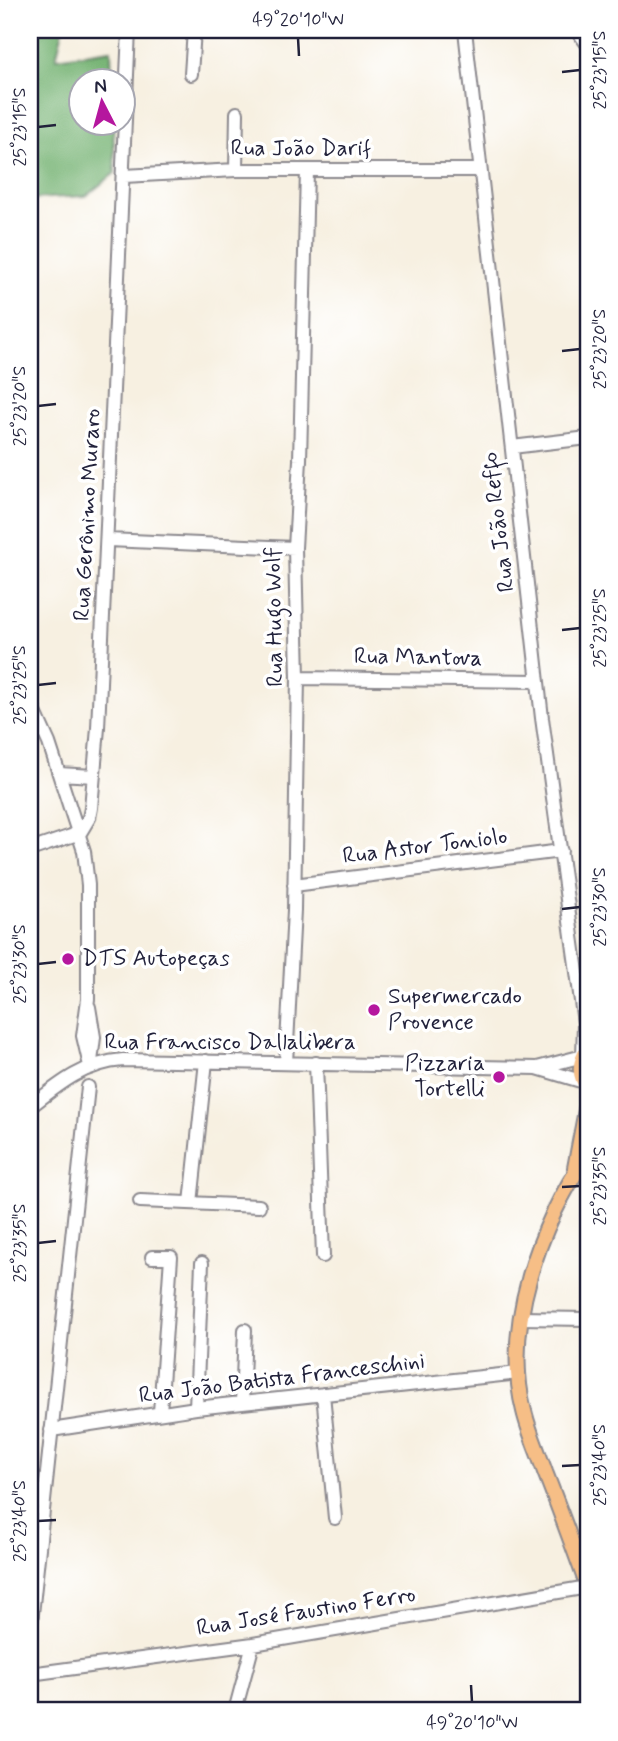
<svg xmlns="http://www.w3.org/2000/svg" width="618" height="1741" font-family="Mynerve,sans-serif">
	<rect width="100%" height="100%" fill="#fff"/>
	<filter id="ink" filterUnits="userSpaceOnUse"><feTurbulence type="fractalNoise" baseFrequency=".0143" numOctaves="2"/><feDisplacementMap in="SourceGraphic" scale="14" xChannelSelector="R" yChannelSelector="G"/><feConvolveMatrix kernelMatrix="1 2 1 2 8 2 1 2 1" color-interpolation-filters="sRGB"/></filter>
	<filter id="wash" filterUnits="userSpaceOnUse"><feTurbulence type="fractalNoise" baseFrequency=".00686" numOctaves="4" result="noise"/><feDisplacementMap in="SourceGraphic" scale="28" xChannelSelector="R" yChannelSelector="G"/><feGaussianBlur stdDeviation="1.57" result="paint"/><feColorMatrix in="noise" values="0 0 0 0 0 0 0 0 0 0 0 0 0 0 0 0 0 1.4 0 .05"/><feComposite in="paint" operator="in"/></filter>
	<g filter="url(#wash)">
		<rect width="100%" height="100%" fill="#f7f0e1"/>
		<path fill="#74b272" stroke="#4b6a56" stroke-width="2" d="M30,30H63L56,58L111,50L112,80H80V122L113,123L115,173L86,196L30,199Z"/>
	</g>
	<g filter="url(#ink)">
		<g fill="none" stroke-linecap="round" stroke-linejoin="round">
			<defs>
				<path id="minor" d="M465,30L542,718L584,1023L583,1056L537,1068
					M577,30L588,45
					M191,74L194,30
					M236,170L237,113
					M124,176L236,170H480
					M512,447L588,438
					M108,540L295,548
					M298,678L538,681
					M30,701L49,743L84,851L88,885V999L83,1036L90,1066
					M59,774L94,776
					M80,833L89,818L91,808L98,728L129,30
					M30,850L80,833
					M294,885L561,851
					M89,1007L94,1037L91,1062
					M286,1063L294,910L298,678L295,548L300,460L307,170
					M316,1063L323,1256
					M30,1107C59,1084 84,1063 123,1060L537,1068L584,1082
					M140,1201L259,1206
					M191,1203L206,1061
					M152,1257H171L160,1412
					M520,1318L588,1319
					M323,1394L335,1518
					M242,1403L245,1330
					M196,1408L202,1263
					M51,1430L196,1408L519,1373
					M30,1633L88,1087
					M30,1674L253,1644L588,1587
					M235,1711L253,1644"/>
				<path id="major" d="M588,1049C579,1062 578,1075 588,1088
					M588,1154C540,1223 502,1326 524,1411C529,1432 538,1452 545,1472C560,1510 574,1549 588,1587
					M575,1168L587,1105V1086"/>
			</defs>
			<use href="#minor" stroke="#8c898e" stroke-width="16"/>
			<use href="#major" stroke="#8c898e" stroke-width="18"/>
			<use href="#minor" stroke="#fff" stroke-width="12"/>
			<use href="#major" stroke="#f6be86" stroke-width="14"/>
		</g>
	</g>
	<path fill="none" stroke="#22223b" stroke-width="2.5" d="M298,38L299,56M562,72L580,70M38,127L56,125M562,351L580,349M38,406L56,404M562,630L580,628M38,685L56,683M562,909L580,907M38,964L56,962M562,1187L580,1186M38,1243L56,1241M562,1466L580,1465M38,1521L56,1520M471,1685L472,1702"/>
	<g fill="#b5179e" stroke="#fff" stroke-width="2.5">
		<circle cx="68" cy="959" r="7"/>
		<circle cx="374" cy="1010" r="7"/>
		<circle cx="499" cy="1077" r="7"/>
	</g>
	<g text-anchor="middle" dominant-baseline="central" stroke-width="7" stroke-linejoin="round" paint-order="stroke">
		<g font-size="23" fill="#22223b" stroke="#fff">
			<text x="301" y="149">Rua João Darif</text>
			<text transform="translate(88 515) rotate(-87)">Rua Gerônimo Muraro</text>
			<text transform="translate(499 522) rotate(-97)">Rua João Reffo</text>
			<text transform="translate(275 617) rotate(-91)">Rua Hugo Wolf</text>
			<text transform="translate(418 658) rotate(1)">Rua Mantova</text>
			<text transform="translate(425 847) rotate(-7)">Rua Astor Toniolo</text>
			<text x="230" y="1043">Rua Francisco Dallalibera</text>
			<text transform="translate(282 1379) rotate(-7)">Rua João Batista Franceschini</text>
			<text transform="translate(306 1612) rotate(-9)">Rua José Faustino Ferro</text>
		</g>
		<g font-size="23" fill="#22223b" stroke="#fff" text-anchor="start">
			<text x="82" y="959">DTS Autopeças</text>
			<text x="388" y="997">Supermercado<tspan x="388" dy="26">Provence</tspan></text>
			<text x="485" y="1064" text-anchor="end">Pizzaria<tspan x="485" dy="26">Tortelli</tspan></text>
		</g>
	</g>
	<rect width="618" height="1741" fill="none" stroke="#fff" stroke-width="77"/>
	<g transform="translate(102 102) rotate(354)"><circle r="33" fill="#ffffff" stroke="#a7a7b1" stroke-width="2"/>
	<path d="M0-5L12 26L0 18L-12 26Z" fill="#b5179e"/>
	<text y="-10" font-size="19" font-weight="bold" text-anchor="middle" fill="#22223b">N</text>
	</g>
	<rect x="38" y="38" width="542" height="1664" fill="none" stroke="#22223b" stroke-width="2.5"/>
	<g font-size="18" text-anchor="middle" fill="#22223b">
		<text x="298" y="25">49°20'10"W</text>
		<text transform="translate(599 70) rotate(-90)" y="6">25°23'15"S</text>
		<text transform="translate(19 127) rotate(-90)" y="6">25°23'15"S</text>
		<text transform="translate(599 349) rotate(-90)" y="6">25°23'20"S</text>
		<text transform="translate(19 406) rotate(-90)" y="6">25°23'20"S</text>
		<text transform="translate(599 628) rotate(-90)" y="6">25°23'25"S</text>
		<text transform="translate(19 685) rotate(-90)" y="6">25°23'25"S</text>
		<text transform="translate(599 907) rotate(-90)" y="6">25°23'30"S</text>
		<text transform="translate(19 964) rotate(-90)" y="6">25°23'30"S</text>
		<text transform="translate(599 1186) rotate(-90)" y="6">25°23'35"S</text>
		<text transform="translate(19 1243) rotate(-90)" y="6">25°23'35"S</text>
		<text transform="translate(599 1465) rotate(-90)" y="6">25°23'40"S</text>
		<text transform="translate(19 1521) rotate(-90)" y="6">25°23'40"S</text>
		<text x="472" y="1728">49°20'10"W</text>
	</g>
</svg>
